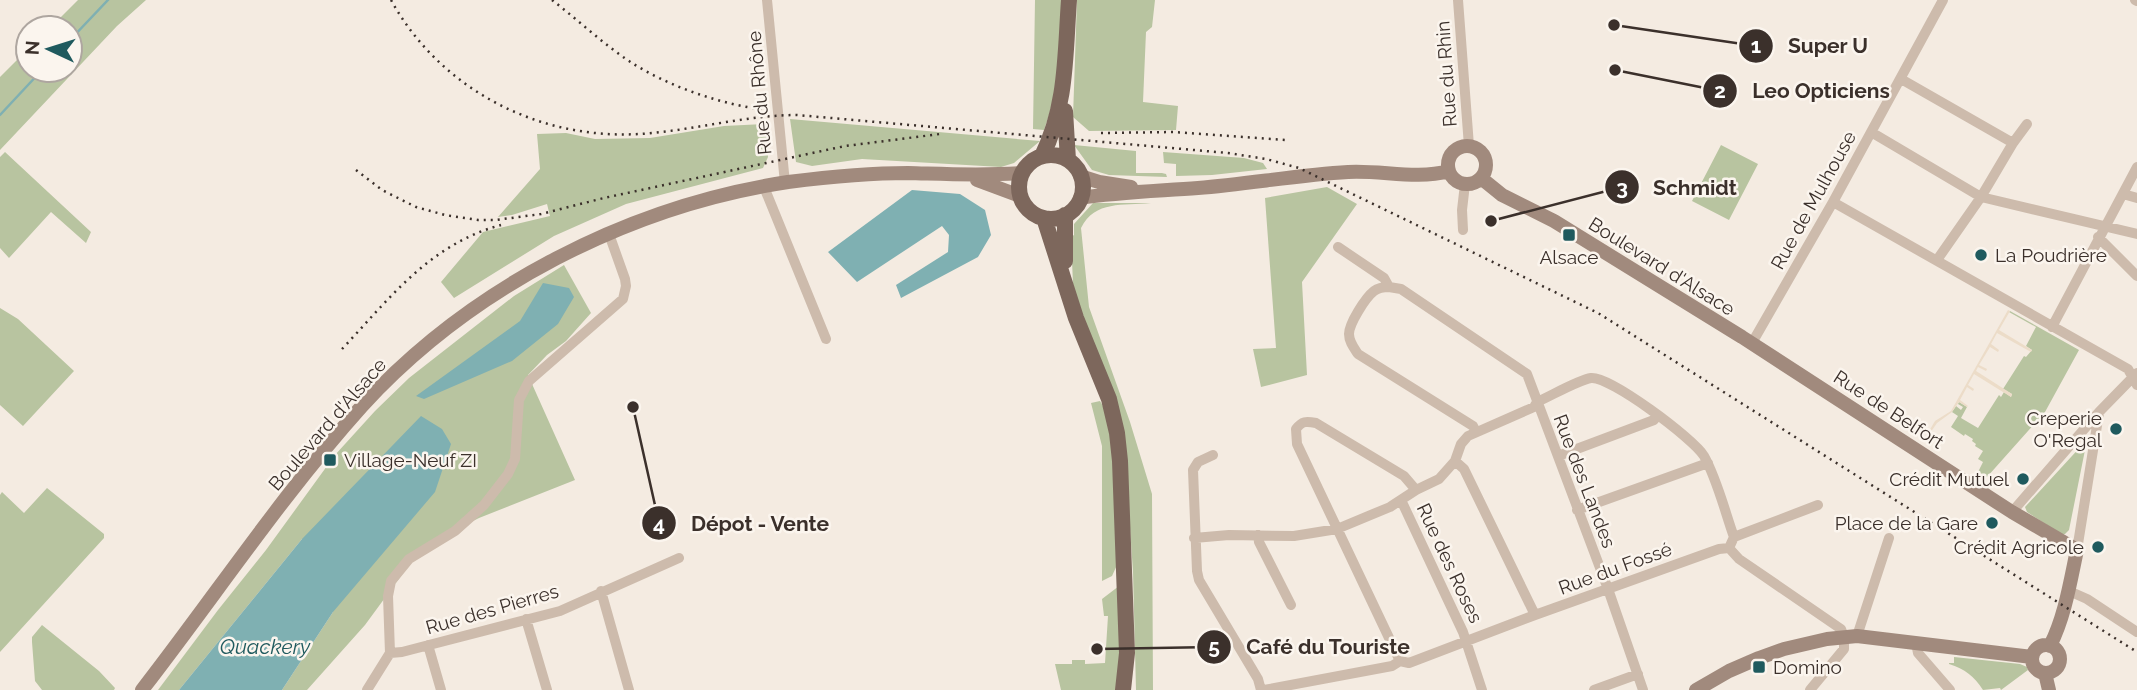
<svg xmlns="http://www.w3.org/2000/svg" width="2137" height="690" font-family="Raleway,sans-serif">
	<rect width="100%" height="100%" fill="#f4ebe1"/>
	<path fill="#b8c4a0" d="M78,0H146L117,26L0,150V77L28,49V70H70V28H50Z
		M1035,0H1064C1060,44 1060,88 1044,130L1033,129Z
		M1077,0H1155L1152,27L1146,32L1143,102L1178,106L1176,130L1089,131L1073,117Z
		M790,119L1040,141L1014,163L1001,167L862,159L812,166L796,162Z
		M766,124L768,157L763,168L626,204L554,236L454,298L441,282L483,232L550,216L547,204L512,215L498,217L540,169L537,134L566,133L595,139L650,138L724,126Z
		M1074,145L1136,151V173H1162L1166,174L1167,177L1109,175L1092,170Z
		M1721,145L1758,164L1729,220L1692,201Z
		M5,152L91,232L86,243L51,212L9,258L0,248V157Z
		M1163,152L1244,158L1263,163L1267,169L1212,175L1176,176V164L1164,163Z
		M1327,187L1357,204L1302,282L1307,375L1261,387L1253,349L1276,348L1265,198Z
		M1093,203H1151C1123,206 1095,200 1081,228L1089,307L1130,422L1152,494L1153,690H1136L1133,572L1127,484L1073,284L1071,237L1074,235V224Z
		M564,265L591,313L566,341L547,355L528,375L575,480L479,518L423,546L365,625L307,690H282L333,612L302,539L179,690H158L218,610L266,550L335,455L375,411L409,378L514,296Z
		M0,308L18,319L74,371L23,426L0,405Z
		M2010,311L2079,350L2045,412L1987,477L1978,472L1983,462L1978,459L1983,451L1975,446L1976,444L1972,441L1973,439L1965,434L1964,436L1951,427L1958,416L1952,412L1956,406L1961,410L1963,407L1958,404L1959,402L1967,407L1961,418L1978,428L1999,395L2001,397L2004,392L2011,397L2012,394L2003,389L2024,356L2026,357L2032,350L2026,346L2036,327L2009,312Z
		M1100,401L1107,413L1112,439L1117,565L1112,576L1102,581V446L1091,403Z
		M2083,444L2086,445L2069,530L2065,534H2061L2027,512L2025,507Z
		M47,488L104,534V538L0,652V495L2,492L24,513Z
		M1119,586L1121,690H1061L1055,664H1072V660H1085V664L1105,663L1108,616H1104L1102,599Z
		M42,625L99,671L115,688L114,690H42L35,681L32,642V637Z
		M1954,657L2020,664L2027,667L2028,670L2001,690L2000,688L1983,690C1974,676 1965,669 1949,664V663H1954Z"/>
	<path fill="#ecdcc8" d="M2008,310L2010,311L1999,330L2032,350L2031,352L1997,333L1991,344L1999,350L1998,352L1990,347L1979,365L1987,369L1986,371L1978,367L1976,371L2012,394L2011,397L1974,374L1968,385L1974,389L1973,391L1967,387L1960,400L1968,406L1967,407L1959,402L1952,412L1937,423L1926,439L1925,438L1935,421L1951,411Z"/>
	<path fill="#7fb0b2" d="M912,190L960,194L985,210L991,235L978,257L901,298L896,285L948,252L949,235L942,226L857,282L828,252Z
		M543,283L569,288L574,297L558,324L512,361L424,399L416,396L520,321Z
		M421,416L442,429L451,444L435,492L333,612L282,690H179L302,539Z"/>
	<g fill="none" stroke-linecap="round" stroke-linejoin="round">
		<path stroke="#7fb0b2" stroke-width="2.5" d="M70,40L108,0
			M0,115L42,70"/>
		<path stroke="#cdbbac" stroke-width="10" d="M767,0L785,183
			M1458,0L1469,146
			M2135,0L2137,1
			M1901,79L2013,143
			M1871,132L1981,197L2137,234
			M764,187L826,339
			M2123,194L2137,198
			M1833,202L2128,369L2137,385
			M1463,230L1462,210L1465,184
			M2098,237L2137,276
			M1338,247L1384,278L1389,287L1401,289L1527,374L1608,589L1643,690
			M1937,260L1981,197L2013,143L2027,124
			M1389,287C1384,287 1378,288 1374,291C1365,298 1349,324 1349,334C1349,342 1354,348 1358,354L1473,426L1476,432
			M2052,327L2137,167
			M1752,343L1833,202L1943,0
			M1213,455L1198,462L1193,470L1197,571L1199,580L1258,679L1261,690
			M1558,456L1654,420L1658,415
			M1455,461L1464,469L1535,615
			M1401,500L1463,632L1482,690
			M1577,510L1708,463
			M2012,512L2099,412L2137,373
			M1258,535L1259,542L1291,605
			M1194,538L1229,535L1294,536L1337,529L1390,507L1416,490L1439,479L1455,461L1461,444L1468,436L1534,407L1537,402C1551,396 1578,380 1591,378C1610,376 1694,439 1704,456C1717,479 1725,512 1734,537
			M1729,548L1739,559L1841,629L1844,637V649L1810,690
			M2077,550L2099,413
			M601,591L629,690
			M2069,591L2087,599L2137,632
			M526,619L547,690
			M1857,636L1889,538
			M1916,643L1918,653L1950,690
			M428,645L441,690
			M390,653L388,596L391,581L409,559L455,531L484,505L508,474L515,459L519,400L529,381L623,299L626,286L625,279L609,234
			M390,653L402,652L560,611L679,558
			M1400,661L1297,444L1296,429C1302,421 1306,421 1316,423L1404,476L1416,490
			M367,690L390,653
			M1264,690L1392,666L1400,661L1409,663L1535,615L1719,549L1729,548L1734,537L1818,505
			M1594,690L1638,674"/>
		<path stroke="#a18a7d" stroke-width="14" d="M1448 165a19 19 0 1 1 38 0a19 19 0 1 1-38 0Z
			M1080,176L1099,182L1131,187
			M1481,178L1502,195L1554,221L1742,337L2012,512L2077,550C2070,583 2065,616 2050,646
			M977,180L1020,196
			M1080,198C1119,192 1159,191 1198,188C1248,184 1298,175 1348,172C1382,170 1416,180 1449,171
			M2032 659a14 14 0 1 1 28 0a14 14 0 1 1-28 0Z
			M2045,673L2049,690
			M142,690C215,596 282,495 362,406C471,287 629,206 788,182C828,177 868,173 908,173C946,174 983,176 1022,173
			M1696,690L1729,671L1759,658L1784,649L1827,639L1857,636L2032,657"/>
		<path stroke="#7d675c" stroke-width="16" d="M1065,111L1068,160
			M1019 187a32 32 0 1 1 64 0a32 32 0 1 1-64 0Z
			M1042,156C1067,106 1065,54 1069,0
			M1044,218L1076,318L1109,399L1117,433L1120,461L1127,653L1123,690
			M1065,261V215"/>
		<path stroke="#3b302b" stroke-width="2.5" stroke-dasharray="2 5" stroke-linecap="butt" d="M391,0C440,89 538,140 639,134C692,131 744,115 797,115L1228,153L1266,159L1299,168L1598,313L2137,652
			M552,0C578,20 602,43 629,61C667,86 722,105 767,110
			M1101,133L1174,132L1286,140
			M356,170L382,190L416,207L445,215L478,220H496L541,214L604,198L845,146L940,134
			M342,349C390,298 430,244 501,225"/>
	</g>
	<g fill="#1f5a5e" stroke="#fbf5ee" stroke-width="2.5">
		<rect x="1562" y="228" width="14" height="14" rx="3.5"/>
		<circle cx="1981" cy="255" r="7"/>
		<circle cx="2116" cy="429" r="7"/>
		<rect x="323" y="453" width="14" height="14" rx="3.5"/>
		<circle cx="2023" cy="479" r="7"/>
		<circle cx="1992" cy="523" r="7"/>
		<circle cx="2098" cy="547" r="7"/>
		<rect x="1752" y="660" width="14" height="14" rx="3.5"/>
	</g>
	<g text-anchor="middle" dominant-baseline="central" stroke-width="5" stroke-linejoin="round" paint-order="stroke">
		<g font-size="19" fill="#3b302b" stroke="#fbf5ee">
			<text transform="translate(1446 74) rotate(-94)">Rue du Rhin</text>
			<text transform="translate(759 93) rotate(-95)">Rue du Rhône</text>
			<text transform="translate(1813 200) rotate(-61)">Rue de Mulhouse</text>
			<text transform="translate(1662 266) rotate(32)">Boulevard d'Alsace</text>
			<text transform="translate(1889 409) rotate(33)">Rue de Belfort</text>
			<text transform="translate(327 424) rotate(-49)">Boulevard d'Alsace</text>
			<text transform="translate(1585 481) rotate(69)">Rue des Landes</text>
			<text transform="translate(1450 563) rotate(65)">Rue des Roses</text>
			<text transform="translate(1615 568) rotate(-20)">Rue du Fossé</text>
			<text transform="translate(492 609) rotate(-16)">Rue des Pierres</text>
		</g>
		<g font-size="19" fill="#3b302b" stroke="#fbf5ee" text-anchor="end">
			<text x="1995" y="255" text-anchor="start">La Poudrière</text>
			<text x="1569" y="257" text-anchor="middle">Alsace</text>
			<text x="2102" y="418">Creperie<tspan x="2102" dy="22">O'Regal</tspan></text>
			<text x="344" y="460" text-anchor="start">Village-Neuf ZI</text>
			<text x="2009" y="479">Crédit Mutuel</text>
			<text x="1978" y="523">Place de la Gare</text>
			<text x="2084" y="547">Crédit Agricole</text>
			<text x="1773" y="667" text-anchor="start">Domino</text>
		</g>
		<g font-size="21" font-style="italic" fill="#1f5a5e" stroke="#fbf5ee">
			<text x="265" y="646">Quackery</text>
		</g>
	</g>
	<path fill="none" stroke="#3b302b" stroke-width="2.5" d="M1614 25L1756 46M1615 70L1720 91M1491 221L1622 187M633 407L659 523M1097 649L1214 647"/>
	<g fill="#3b302b" stroke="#fbf5ee" stroke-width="2.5">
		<circle cx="1614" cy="25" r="7"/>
		<circle cx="1615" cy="70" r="7"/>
		<circle cx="1491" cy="221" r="7"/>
		<circle cx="633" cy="407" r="7"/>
		<circle cx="1097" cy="649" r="7"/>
		<circle cx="1756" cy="46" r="18"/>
		<circle cx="1720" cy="91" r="18"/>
		<circle cx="1622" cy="187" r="18"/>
		<circle cx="659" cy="523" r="18"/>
		<circle cx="1214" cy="647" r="18"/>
	</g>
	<g font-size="21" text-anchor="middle" font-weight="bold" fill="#fff">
		<text x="1756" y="53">1</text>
		<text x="1720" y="98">2</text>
		<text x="1622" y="195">3</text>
		<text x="659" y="531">4</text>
		<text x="1214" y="654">5</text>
	</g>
	<g font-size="21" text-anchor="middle" font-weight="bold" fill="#3b302b" stroke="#fbf5ee" stroke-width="5" stroke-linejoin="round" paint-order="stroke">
		<text x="1828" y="53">Super U</text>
		<text x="1821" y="98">Leo Opticiens</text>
		<text x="1695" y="195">Schmidt</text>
		<text x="760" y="531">Dépot - Vente</text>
		<text x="1328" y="654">Café du Touriste</text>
	</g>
	<g transform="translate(49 49) rotate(274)"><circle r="33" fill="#fbf5ee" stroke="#aea6a0" stroke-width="2"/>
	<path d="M0-5L12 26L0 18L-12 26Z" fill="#1f5a5e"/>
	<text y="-10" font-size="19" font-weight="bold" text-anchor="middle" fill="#3b302b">N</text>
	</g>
</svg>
